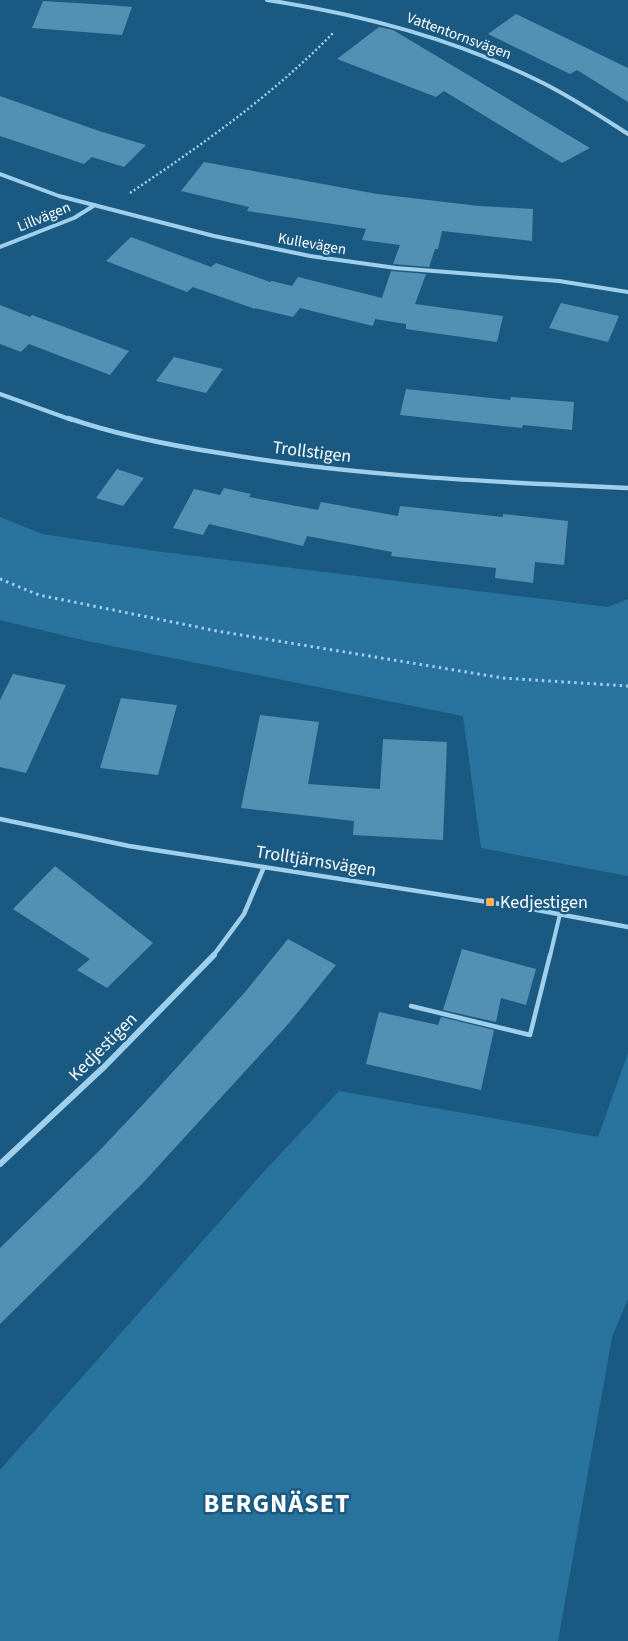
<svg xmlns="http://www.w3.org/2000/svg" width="628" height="1641" font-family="'Source Sans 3',sans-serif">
	<rect width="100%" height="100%" fill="#1a5a82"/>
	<path fill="#29749f" d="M0,517L42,534L162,552L608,607L628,599V876L481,848L463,716L87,641L0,620Z
		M628,1053V1299L612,1337L558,1641H0V1470L259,1177L339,1091L598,1137Z"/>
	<path fill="#5490b3" d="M43,1L109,5L132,7L122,35L32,28Z
		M516,14L628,68V102L577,70L570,74L488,34Z
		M379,27L393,30L590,148L562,163L444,91L436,97L337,59Z
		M0,96L99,131L146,145L124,167L92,157L84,164L0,136Z
		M204,162L377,194L479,206L533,209L532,241L442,231L438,249H435L429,267L393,264L400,245L362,240L366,229L247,211L249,207L181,191Z
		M131,237L211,267L216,263L270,282L272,281L292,286L298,277L382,298L391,271L426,274L415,304L503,316L497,342L406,329V324L375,319L373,326L300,308L293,317L255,308V309L193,287L187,292L106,261Z
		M561,303L619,316L608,342L549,328Z
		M0,305L30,317L32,315L129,351L110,375L29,344L21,352L0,344Z
		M174,357L223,369L206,393L156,381Z
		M406,389L510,400L511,397L574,402L572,430L523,425L522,428L400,415Z
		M117,469L144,478L123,506L96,498Z
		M224,488L251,494L249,497L318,510L321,502L398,516L400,506L503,517V514L568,521L564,565L535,562L533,583L495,578L496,568L391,556L392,552L307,536L303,546L209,524L203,535L173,528L194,489L220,495Z
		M13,674L66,685L26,773L0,767V700Z
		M121,698L177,705L158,775L100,768Z
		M260,715L319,722L308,784L380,789L383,739L447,742L443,840L353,835L354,821L241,808Z
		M55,866L153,943L107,988L77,970L90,959L13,909Z
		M288,939L336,965L290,1022L141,1185L0,1324V1248L99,1151L150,1097L246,991Z
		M462,949L536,969L526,1005L501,998L496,1022L443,1010Z
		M379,1012L438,1025L441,1017L494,1030L481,1090L366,1064Z"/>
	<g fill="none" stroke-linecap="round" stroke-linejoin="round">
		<path stroke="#9fcfeb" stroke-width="2.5" stroke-dasharray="2 2.5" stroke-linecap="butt" d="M130,193C203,144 273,95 334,32"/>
		<path stroke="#9fcfeb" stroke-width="3" stroke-dasharray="2.5 4" stroke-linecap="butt" d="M0,579L39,595L217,631L503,678L628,686"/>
		<path stroke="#9fcfeb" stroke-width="4" d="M550,956L560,914"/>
		<path stroke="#9fcfeb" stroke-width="4.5" d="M411,1006L530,1035L550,955"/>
		<path stroke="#9fcfeb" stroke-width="4" d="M267,0C364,15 455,39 543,83C573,98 600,116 628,134
			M0,174L59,196L214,236L310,256L396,268L559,281L628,292
			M0,247L74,218L95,205
			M0,394L72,420"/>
		<path stroke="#9fcfeb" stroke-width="4.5" d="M68,418C117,435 168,445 220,453C354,476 491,482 628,488
			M0,819L129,846L526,908L628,927
			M213,956L244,914L264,867"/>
		<path stroke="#9fcfeb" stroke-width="6" d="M0,1164L105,1066L214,955"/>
	</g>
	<rect fill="#fcb05b" stroke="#1a5a82" stroke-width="2" x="485" y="897" width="10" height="10" rx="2.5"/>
	<g text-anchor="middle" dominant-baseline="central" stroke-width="5" stroke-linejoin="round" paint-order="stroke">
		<g font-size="15" fill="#fff" stroke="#1a5a82">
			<text transform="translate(459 36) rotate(20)">Vattentornsvägen</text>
			<text transform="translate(44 217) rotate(-22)">Lillvägen</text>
			<text transform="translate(312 244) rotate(10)">Kullevägen</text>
		</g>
		<g font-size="18" fill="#fff" stroke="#1a5a82">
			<text transform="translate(312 452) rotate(7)">Trollstigen</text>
			<text transform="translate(316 861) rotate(9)">Trolltjärnsvägen</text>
			<text transform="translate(103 1047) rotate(-45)">Kedjestigen</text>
		</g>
		<g font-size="18" fill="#fff" stroke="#1a5a82" text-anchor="start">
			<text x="500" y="902">Kedjestigen</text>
		</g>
		<g font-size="26" font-weight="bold" letter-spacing="1" fill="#fff" stroke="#1a5a82">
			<text x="277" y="1503">BERGNÄSET</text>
		</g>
	</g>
</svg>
